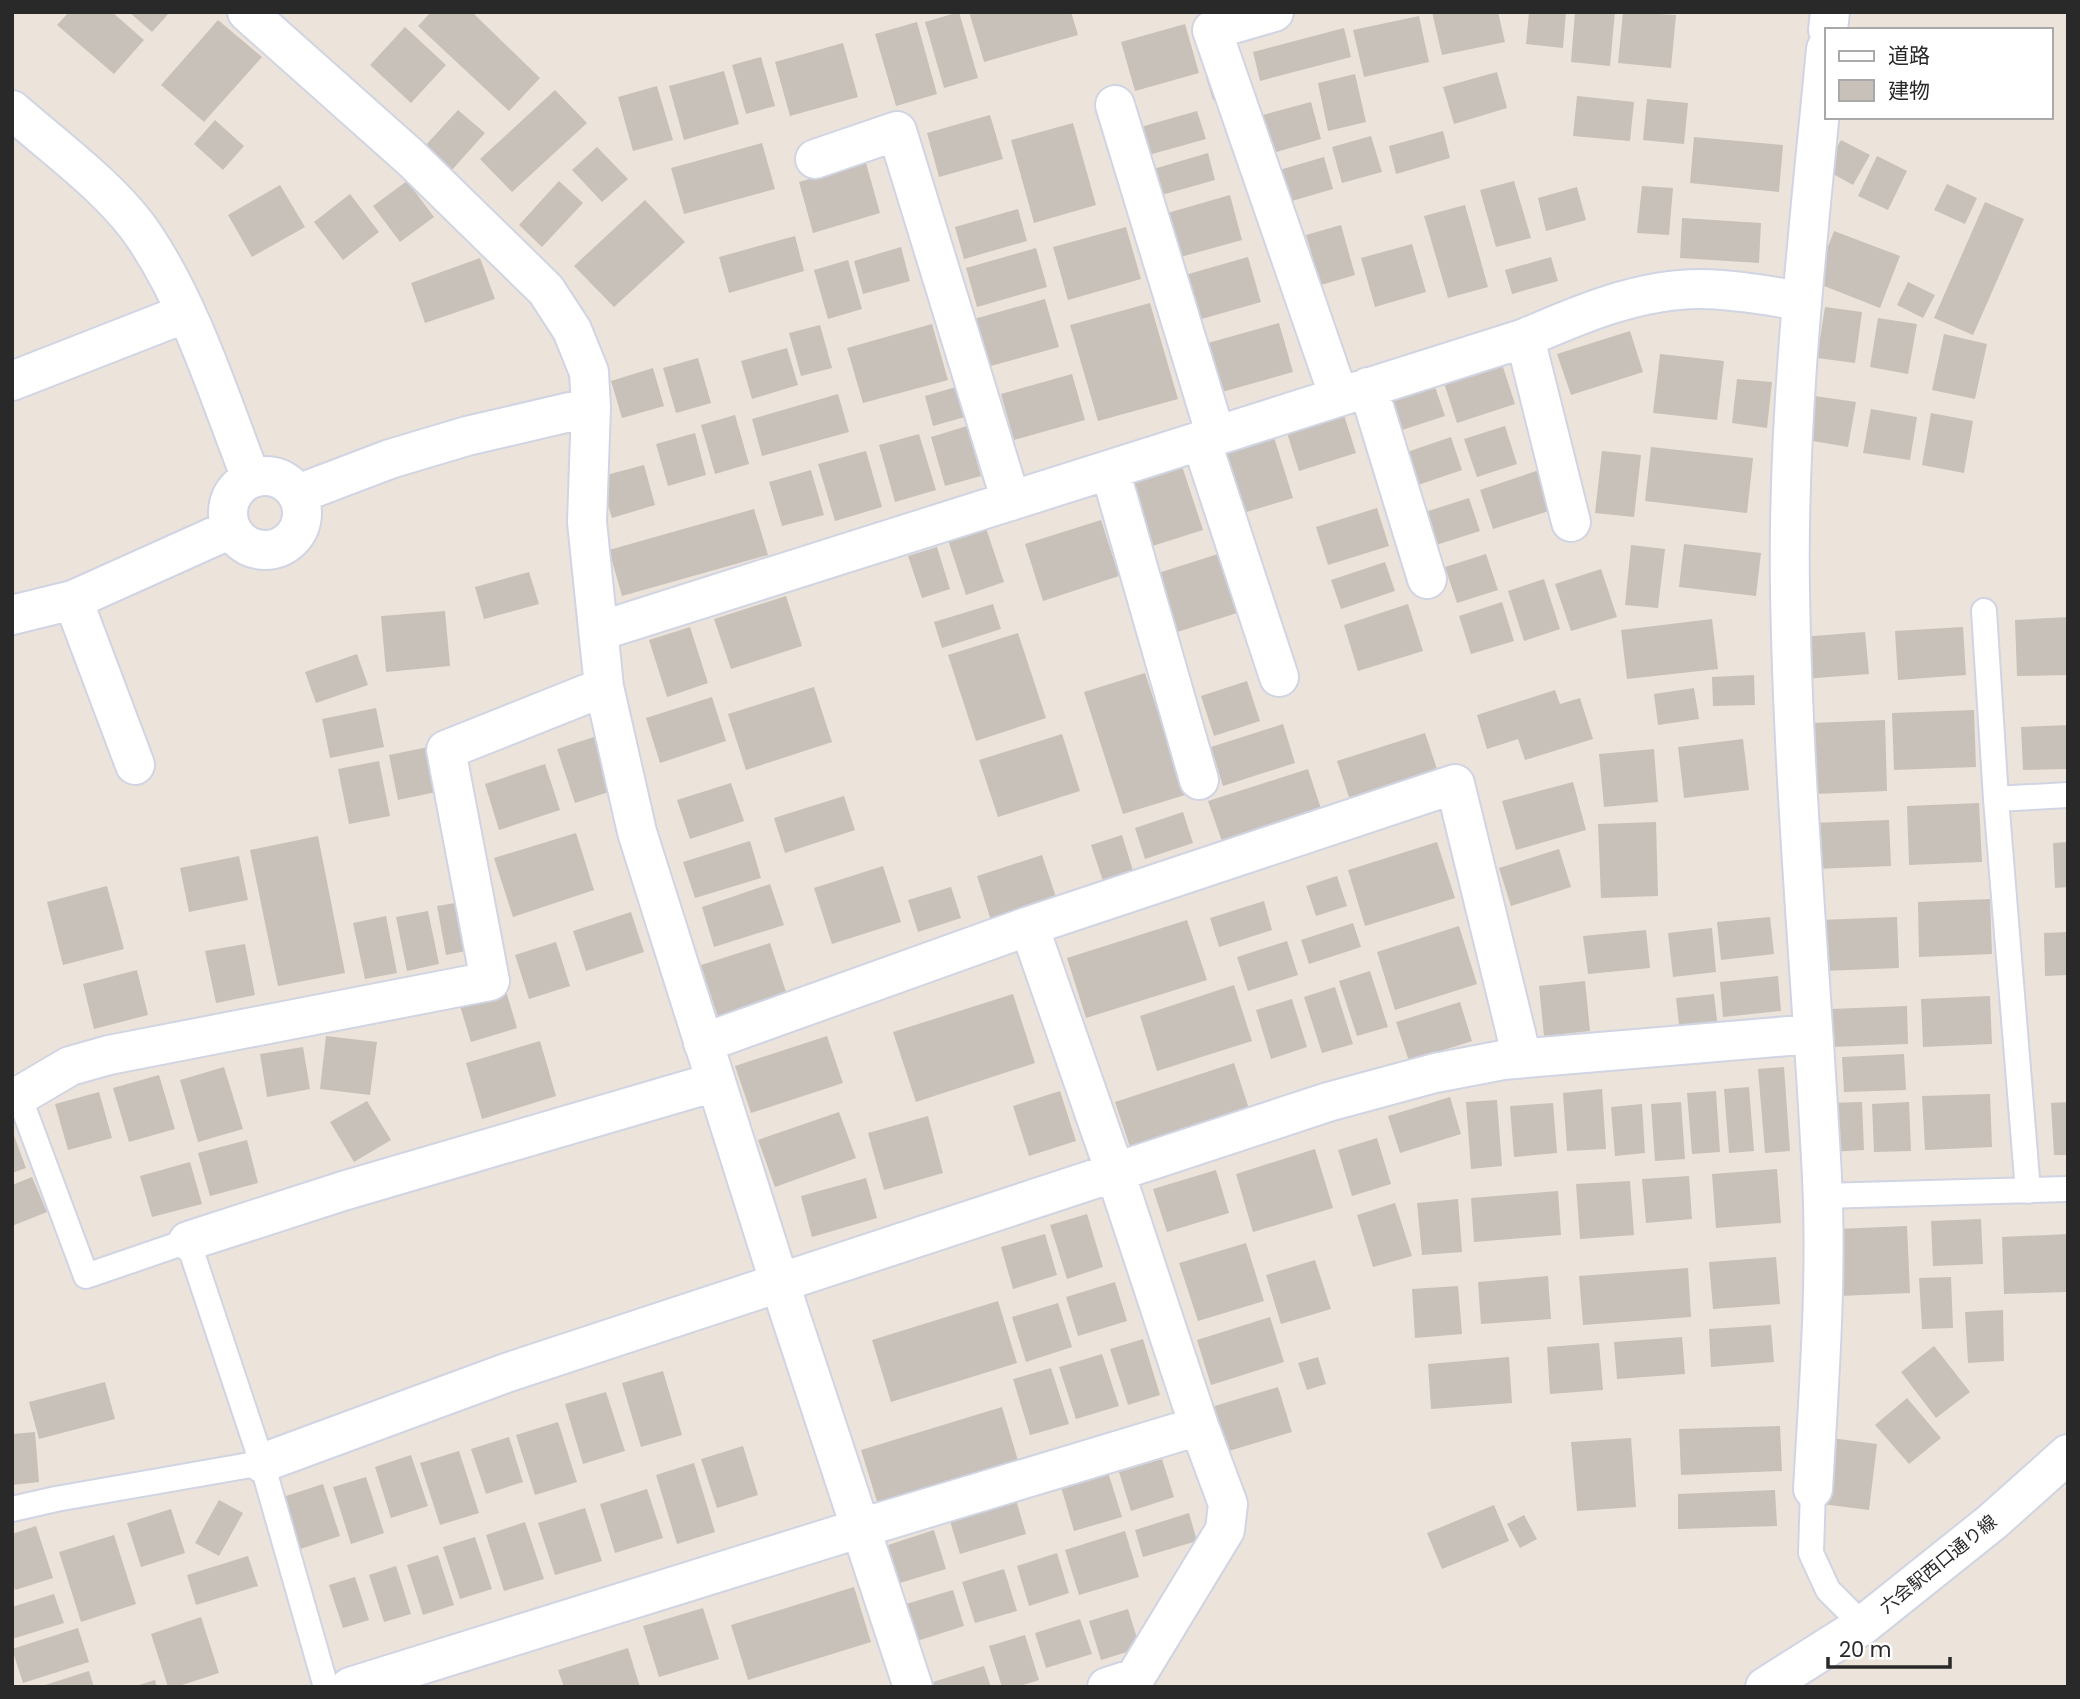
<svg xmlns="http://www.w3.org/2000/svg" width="2080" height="1699" font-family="Poppins,'Noto Sans JP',sans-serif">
	<rect width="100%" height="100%" fill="#ece4da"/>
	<path fill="#c7c1ba" d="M69,12H112L144,40L114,74L57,25Z
		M129,12H170L152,32Z
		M431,12H472L540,78L509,111L418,26Z
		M959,12L978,78L944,88L925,22Z
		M969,12H1071L1078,35L984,62Z
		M1432,12H1498L1505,42L1442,55Z
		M1529,12H1566L1563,48L1526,44Z
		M1575,12H1615L1610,66L1571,62Z
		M1623,12L1676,15L1671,68L1618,63Z
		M1419,16L1429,62L1364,77L1353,30Z
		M218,20L262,57L204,122L161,85Z
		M917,22L937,94L896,106L875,34Z
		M1185,24L1199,73L1135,91L1121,42Z
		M405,27L446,65L411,103L370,65Z
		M1344,28L1351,57L1260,81L1253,52Z
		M843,43L858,97L790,116L775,62Z
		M761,57L775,106L746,114L732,65Z
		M724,71L739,124L684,140L669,86Z
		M1497,72L1507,108L1454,124L1443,87Z
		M1221,73L1227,96L1213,100L1206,77Z
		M1355,74L1366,122L1328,131L1318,83Z
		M657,86L673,140L633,151L618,97Z
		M555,90L587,123L512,192L480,159Z
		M1577,96L1634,102L1630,141L1573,136Z
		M1647,99L1688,103L1684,144L1643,140Z
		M1311,102L1321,139L1273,153L1263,115Z
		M458,110L485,133L452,170L425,146Z
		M1197,111L1206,139L1145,156L1137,128Z
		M990,115L1003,159L939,177L927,133Z
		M215,120L244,146L223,170L194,144Z
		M1073,123L1096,205L1034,223L1011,140Z
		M1443,131L1450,158L1396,174L1389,146Z
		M1371,136L1382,172L1342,183L1332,147Z
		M1694,137L1783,145L1779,192L1690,183Z
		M1841,140L1870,155L1853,185L1824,169Z
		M762,143L775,189L684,214L671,168Z
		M597,147L628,179L602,202L572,170Z
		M1208,153L1215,180L1158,196L1150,170Z
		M1877,156L1907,171L1888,210L1858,196Z
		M1324,157L1333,189L1285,203L1276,171Z
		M866,163L880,213L813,233L799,182Z
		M407,181L434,217L400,242L373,206Z
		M559,181L583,203L542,247L519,225Z
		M1514,181L1531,238L1496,247L1480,190Z
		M1947,184L1977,198L1965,224L1934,210Z
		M280,185L305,227L252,257L228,215Z
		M1642,186L1673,188L1669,235L1637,233Z
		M1577,187L1586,220L1546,231L1538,198Z
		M350,194L379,232L343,260L314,222Z
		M1230,195L1242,240L1177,258L1164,214Z
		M645,200L685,242L614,307L574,266Z
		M1985,202L2024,219L1973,335L1934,318Z
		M1465,205L1488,287L1448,298L1424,216Z
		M1018,209L1027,241L964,259L955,227Z
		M1682,218L1761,223L1759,263L1680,258Z
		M1341,225L1355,275L1321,285L1306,235Z
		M1126,227L1141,279L1068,300L1053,247Z
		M1834,231L1900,256L1880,308L1814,282Z
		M795,236L804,271L729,293L719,257Z
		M1412,244L1426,292L1375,307L1361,258Z
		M901,247L910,281L863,294L854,261Z
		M1036,248L1047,287L977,307L966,268Z
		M1248,257L1261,302L1198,320L1185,275Z
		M1551,257L1558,281L1512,294L1505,270Z
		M480,258L495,299L425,323L411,283Z
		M848,260L862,309L828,319L814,270Z
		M1908,282L1935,295L1923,318L1897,305Z
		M1045,299L1059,347L987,367L974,319Z
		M1150,303L1178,399L1098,421L1070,325Z
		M1825,307L1862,312L1855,363L1817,358Z
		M1878,318L1917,324L1908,374L1870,367Z
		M1279,323L1293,372L1222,392L1208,343Z
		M932,324L948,380L863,403L847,348Z
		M820,325L832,368L801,376L789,333Z
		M1630,331L1643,372L1571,395L1557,354Z
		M1944,334L1987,344L1975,399L1932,390Z
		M787,348L798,385L752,399L741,361Z
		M1660,354L1724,361L1717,420L1653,413Z
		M698,358L711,403L676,413L663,368Z
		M1501,361L1515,404L1457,423L1443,380Z
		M653,368L664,406L622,418L611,381Z
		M1072,374L1085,420L1014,440L1001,394Z
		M1432,378L1445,416L1399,431L1386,393Z
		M1737,379L1772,382L1767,428L1732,423Z
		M956,387L965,417L933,426L925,396Z
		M838,394L849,432L762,456L752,419Z
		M1815,396L1856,402L1848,447L1807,440Z
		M1871,409L1917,417L1910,460L1863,453Z
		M1931,413L1973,421L1964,473L1922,465Z
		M735,415L749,464L715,474L701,425Z
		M1344,415L1356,453L1299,471L1287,433Z
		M967,426L981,476L945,486L931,437Z
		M1505,426L1517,464L1477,477L1464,439Z
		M695,433L706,475L668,486L656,444Z
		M919,434L936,490L895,502L879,445Z
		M1273,434L1293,498L1240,514L1220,451Z
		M1451,437L1462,470L1418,485L1407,452Z
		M1651,447L1753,458L1747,513L1645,501Z
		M866,451L882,507L835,521L818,464Z
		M1602,451L1641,455L1634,517L1595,513Z
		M644,465L655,505L612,518L599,477Z
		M1182,466L1203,530L1146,548L1125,484Z
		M811,470L824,515L782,526L769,482Z
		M1539,470L1552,510L1493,529L1480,490Z
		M1469,498L1480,531L1433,546L1422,513Z
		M1377,508L1389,546L1328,565L1316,527Z
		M754,509L768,555L622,596L609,550Z
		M1101,520L1119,576L1043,601L1025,544Z
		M986,528L1004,582L966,595L948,540Z
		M1684,544L1761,553L1756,596L1679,587Z
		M1631,545L1665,549L1658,608L1625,605Z
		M937,547L950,589L922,598L908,556Z
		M1218,554L1237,613L1171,634L1152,575Z
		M1486,554L1498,590L1457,603L1445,567Z
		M1385,562L1395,591L1341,609L1331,580Z
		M1601,569L1617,617L1571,631L1555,584Z
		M529,572L539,604L484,619L475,587Z
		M1544,579L1560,629L1524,641L1508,591Z
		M786,596L802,646L731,669L714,619Z
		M1502,602L1514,641L1471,654L1459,616Z
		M993,604L1001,629L942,648L934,622Z
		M1408,604L1423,651L1358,671L1344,625Z
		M445,611L450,666L386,672L381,616Z
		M2068,617V675L2017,676L2015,620Z
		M1712,619L1718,669L1627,679L1621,630Z
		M690,627L708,683L667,697L649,640Z
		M1963,627L1966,675L1898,680L1895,631Z
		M1865,632L1869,674L1803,679L1800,637Z
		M1018,633L1046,718L976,741L948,655Z
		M357,654L368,685L316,703L305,672Z
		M1145,673L1185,795L1123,814L1084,692Z
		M1754,675L1755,705L1713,706L1712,677Z
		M1247,681L1260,721L1214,736L1201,696Z
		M814,687L832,742L746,770L728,714Z
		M1694,688L1699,719L1658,725L1654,694Z
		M1555,690L1560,704L1580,698L1593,739L1525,760L1518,739L1487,749L1477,715Z
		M712,697L726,741L660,763L646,718Z
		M376,708L384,747L330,758L322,719Z
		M1974,710L1976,767L1894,770L1892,713Z
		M1885,720L1887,791L1815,794L1812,723Z
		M1283,724L1295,763L1223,786L1211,747Z
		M2068,725V769L2023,770L2021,727Z
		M1425,733L1440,778L1352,806L1337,761Z
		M1062,734L1080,791L998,817L979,760Z
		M600,735L618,789L575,803L557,749Z
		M1743,739L1749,790L1684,798L1678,747Z
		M438,745L446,790L398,800L389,755Z
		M1654,749L1658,802L1604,807L1599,754Z
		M379,761L390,816L349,824L338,769Z
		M545,764L560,810L499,830L485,784Z
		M1308,769L1323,815L1224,847L1208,801Z
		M1573,782L1586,830L1516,850L1502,801Z
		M731,783L744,821L690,839L677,800Z
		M844,796L855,830L785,853L774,818Z
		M1979,803L1982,862L1909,865L1907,806Z
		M1183,812L1193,843L1145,859L1135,828Z
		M1889,820L1891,866L1814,869L1812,823Z
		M1656,822L1658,896L1601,898L1598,824Z
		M576,833L594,890L513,917L494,858Z
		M1122,835L1134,874L1104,884L1091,845Z
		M318,836L345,973L278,986L250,850Z
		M750,841L761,878L695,898L683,862Z
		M1437,842L1455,898L1365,926L1348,870Z
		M2068,842V887L2055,888L2053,843Z
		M1559,849L1571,887L1511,906L1499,868Z
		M1042,855L1059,906L993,927L977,876Z
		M239,856L248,900L189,912L180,868Z
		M883,866L901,922L832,944L814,888Z
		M1337,876L1347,906L1316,916L1306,886Z
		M770,884L784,925L714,947L702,907Z
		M107,886L124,949L63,965L47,902Z
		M951,887L961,918L918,932L908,900Z
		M1990,899L1992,954L1919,957L1918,902Z
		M467,901L476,949L446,955L437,906Z
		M1264,901L1272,930L1219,947L1210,918Z
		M428,911L439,964L407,971L396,917Z
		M631,912L644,952L586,971L573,931Z
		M386,916L397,973L365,979L353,923Z
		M1770,917L1774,954L1721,960L1717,922Z
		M1897,917L1899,968L1821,971L1819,920Z
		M1187,920L1207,980L1086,1018L1067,958Z
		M1353,923L1361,947L1309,964L1301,940Z
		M1459,926L1477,984L1395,1010L1377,952Z
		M1712,928L1716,972L1673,977L1668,933Z
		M1646,930L1650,968L1588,974L1583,936Z
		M2068,932V975L2045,976L2044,933Z
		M1287,941L1298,975L1248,991L1237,957Z
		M556,942L570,986L529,999L515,955Z
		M770,943L787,995L718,1017L701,965Z
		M245,944L255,995L216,1003L205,951Z
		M137,970L148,1015L94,1029L83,984Z
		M1370,971L1388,1027L1357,1036L1339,981Z
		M1778,976L1781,1011L1723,1017L1720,982Z
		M1585,981L1590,1031L1544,1036L1539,986Z
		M1234,985L1252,1041L1157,1071L1140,1016Z
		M1335,987L1353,1044L1322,1053L1304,997Z
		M506,991L517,1028L471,1042L460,1006Z
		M1013,994L1035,1063L916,1102L893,1032Z
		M1714,994L1718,1029L1680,1033L1676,998Z
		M1990,996L1992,1044L1923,1047L1921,999Z
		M1292,999L1307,1047L1271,1059L1256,1010Z
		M1460,1002L1472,1041L1409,1061L1396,1022Z
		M1907,1006L1908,1044L1832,1047L1831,1009Z
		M326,1036L377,1042L370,1095L320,1089Z
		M827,1036L843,1083L751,1113L735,1066Z
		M540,1041L556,1096L482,1119L466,1063Z
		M303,1047L310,1089L267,1097L260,1054Z
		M1904,1054L1906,1090L1844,1092L1842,1057Z
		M1234,1063L1254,1124L1135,1162L1115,1102Z
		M224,1067L243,1129L198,1142L180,1080Z
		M1784,1067L1790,1151L1765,1153L1758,1069Z
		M159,1075L175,1129L129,1142L113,1088Z
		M1749,1087L1754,1151L1729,1153L1724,1089Z
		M1602,1089L1606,1149L1567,1151L1563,1093Z
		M1060,1091L1076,1141L1029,1156L1013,1106Z
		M1716,1091L1720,1152L1692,1154L1687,1093Z
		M99,1092L112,1138L68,1150L55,1104Z
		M1990,1094L1992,1147L1925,1150L1922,1096Z
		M1450,1097L1461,1134L1400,1153L1388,1116Z
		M1497,1100L1502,1166L1471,1169L1466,1102Z
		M367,1101L391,1140L354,1162L330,1122Z
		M1681,1102L1685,1159L1655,1161L1651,1104Z
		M1862,1102L1864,1150L1831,1152L1830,1103Z
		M1909,1102L1911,1151L1874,1152L1872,1104Z
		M2068,1102V1155H2054L2051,1103Z
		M1553,1103L1557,1153L1514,1157L1510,1106Z
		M1642,1104L1645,1153L1615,1156L1611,1107Z
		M839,1112L856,1158L775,1187L758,1140Z
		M928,1116L943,1173L884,1190L868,1133Z
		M12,1130L26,1168L12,1173Z
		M1377,1138L1391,1184L1352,1196L1338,1150Z
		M247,1140L258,1183L210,1196L198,1153Z
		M1315,1149L1333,1208L1253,1232L1236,1174Z
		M190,1162L202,1204L152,1217L140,1176Z
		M1777,1169L1781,1223L1716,1228L1712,1174Z
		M1216,1170L1229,1213L1167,1232L1153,1189Z
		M1689,1176L1692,1219L1646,1223L1642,1179Z
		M32,1177L47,1212L12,1226V1185Z
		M866,1178L877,1218L812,1237L801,1196Z
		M1630,1181L1634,1235L1580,1239L1576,1184Z
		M1558,1191L1561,1235L1474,1242L1471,1198Z
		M1458,1199L1462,1252L1422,1255L1417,1203Z
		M1395,1203L1412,1256L1373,1267L1357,1215Z
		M1087,1214L1103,1267L1067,1279L1050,1225Z
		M1981,1219L1983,1264L1933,1266L1931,1221Z
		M1907,1226L1910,1293L1840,1296L1837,1229Z
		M1045,1234L1057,1275L1013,1289L1001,1247Z
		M2068,1234V1292L2004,1294L2002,1237Z
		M1246,1243L1264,1301L1198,1321L1179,1263Z
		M1776,1257L1780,1304L1713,1309L1709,1262Z
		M1315,1260L1331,1309L1281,1324L1266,1275Z
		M1688,1268L1691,1317L1583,1325L1579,1276Z
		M1548,1276L1551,1319L1481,1324L1478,1282Z
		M1951,1277L1953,1328L1922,1329L1919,1278Z
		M1115,1282L1127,1321L1078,1336L1066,1297Z
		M1458,1286L1462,1334L1415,1338L1412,1289Z
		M998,1301L1017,1363L891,1402L872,1340Z
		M1058,1303L1072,1347L1026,1362L1012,1317Z
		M2003,1310L2004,1361L1968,1363L1965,1312Z
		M1270,1317L1284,1362L1211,1385L1197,1340Z
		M1771,1325L1774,1362L1711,1367L1709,1329Z
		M1682,1337L1685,1374L1617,1379L1614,1342Z
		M1143,1339L1160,1395L1128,1405L1110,1349Z
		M1599,1343L1603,1390L1550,1394L1547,1347Z
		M1934,1346L1970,1392L1936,1418L1901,1372Z
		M1102,1354L1119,1406L1076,1419L1059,1367Z
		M1318,1357L1326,1384L1307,1390L1298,1363Z
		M1509,1357L1512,1403L1431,1409L1428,1364Z
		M1051,1368L1069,1424L1030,1435L1013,1379Z
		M663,1371L682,1435L641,1447L622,1383Z
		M105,1382L115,1419L39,1439L29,1402Z
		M1278,1387L1292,1432L1222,1453L1208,1408Z
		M606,1392L625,1451L583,1464L565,1404Z
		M1907,1398L1941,1438L1909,1464L1875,1425Z
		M1002,1407L1019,1464L879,1508L861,1450Z
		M558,1422L577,1482L535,1495L516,1435Z
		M1780,1426L1782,1471L1681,1475L1679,1429Z
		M35,1432L39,1482L12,1485V1434Z
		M509,1437L523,1482L486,1494L471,1449Z
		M1631,1438L1636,1507L1577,1511L1571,1442Z
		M1831,1438L1877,1444L1869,1510L1822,1504Z
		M743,1446L758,1495L717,1508L701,1459Z
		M459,1451L479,1513L440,1525L420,1463Z
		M411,1455L428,1506L391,1518L375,1467Z
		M1162,1459L1174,1497L1131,1511L1119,1472Z
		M694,1463L715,1532L677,1544L656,1475Z
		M1108,1472L1122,1517L1074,1531L1061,1487Z
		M366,1477L384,1533L351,1544L333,1487Z
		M323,1484L340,1536L300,1549L283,1497Z
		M647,1489L663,1538L615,1553L600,1504Z
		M1775,1490L1777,1526L1678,1529V1494Z
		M219,1500L243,1513L219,1556L195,1543Z
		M1016,1500L1026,1534L960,1554L950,1521Z
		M1494,1505L1509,1541L1442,1569L1427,1533Z
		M585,1508L602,1561L555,1575L538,1523Z
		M171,1509L185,1553L141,1567L127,1523Z
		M1189,1513L1197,1541L1143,1557L1135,1530Z
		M1524,1515L1537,1539L1520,1548L1507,1524Z
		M525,1522L544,1579L504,1591L486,1535Z
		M36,1526L53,1578L15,1590L12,1582V1534Z
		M934,1530L946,1569L900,1583L888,1545Z
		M1125,1531L1139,1577L1079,1595L1065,1550Z
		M114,1535L136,1604L81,1622L59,1552Z
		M475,1537L492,1589L460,1599L443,1547Z
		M1057,1553L1069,1593L1029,1606L1017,1566Z
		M438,1555L454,1605L423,1615L407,1565Z
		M248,1556L258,1586L196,1605L187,1575Z
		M396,1566L411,1614L384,1622L369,1575Z
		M1004,1569L1017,1611L975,1623L962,1582Z
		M355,1577L369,1620L343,1628L329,1585Z
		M854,1587L871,1642L748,1680L731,1625Z
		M953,1590L964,1626L917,1641L906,1604Z
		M54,1594L64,1623L12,1639V1607Z
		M703,1608L719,1659L659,1677L643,1626Z
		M1128,1609L1140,1648L1101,1660L1089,1621Z
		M201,1617L219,1673L176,1687H168L151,1634Z
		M1080,1619L1092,1654L1046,1668L1035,1633Z
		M78,1628L89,1662L23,1683L12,1649Z
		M1025,1635L1039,1680L1017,1687H1002L989,1646Z
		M628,1648L640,1687H564L558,1670Z
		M984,1666L991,1687H934L933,1682Z
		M89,1671L94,1687H42V1686Z
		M155,1680L157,1687H136V1686Z"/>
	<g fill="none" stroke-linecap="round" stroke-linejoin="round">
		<defs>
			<path id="service" d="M1984,611L1996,799L2028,1191
				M1996,799L2068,795
				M12,1099L19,1096L86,1276L188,1241L262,1463L326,1687
				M1822,1196L2068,1189
				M1813,1489L1811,1553L1828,1590L1863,1625
				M12,1509L56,1499L262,1463"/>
			<path id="minor" d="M247,12L411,158L546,290L572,330L589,372L591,407L587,522L604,687L637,832L779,1281L913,1687
				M1274,12L1212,30L1339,397
				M1828,30L1830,12
				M1115,105L1216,436
				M12,110C55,148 115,191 146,239C193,310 220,399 251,478
				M815,159L897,131L1011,501
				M1525,338L1571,522
				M12,381L186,313
				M1368,387L1427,579
				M1201,440L1279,677
				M1110,470L1199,780
				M228 513a37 37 0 1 1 74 0a37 37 0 1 1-74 0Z
				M298,494L390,459L467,436L591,407
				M73,600L135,765
				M12,615L73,600L231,529
				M600,631L1525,338C1580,314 1639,289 1700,289C1734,289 1769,296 1802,301
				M1029,926L1115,1172L1199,1426L1228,1504L1225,1530L1135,1678L1107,1687
				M703,1043L1029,926L1455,784L1522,1058
				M19,1096L70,1066L109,1055L490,981L446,750L604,687
				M188,1241L343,1191L715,1082
				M262,1463L506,1373L1328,1102L1435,1073L1503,1060L1812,1034
				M1813,1489C1819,1385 1827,1281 1822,1177C1812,982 1793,787 1790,591C1787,410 1809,229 1826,49
				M350,1687L861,1528L1199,1426"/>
			<path id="tertiary" d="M1765,1687L1863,1625L1992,1522L2068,1454"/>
		</defs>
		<use href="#service" stroke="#d0d4e3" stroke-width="28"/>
		<use href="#minor" stroke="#d0d4e3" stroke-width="42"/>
		<use href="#tertiary" stroke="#d0d4e3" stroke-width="42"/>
		<use href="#service" stroke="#fff" stroke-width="24"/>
		<use href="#minor" stroke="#fff" stroke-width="38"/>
		<use href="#tertiary" stroke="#fff" stroke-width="38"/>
	</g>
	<g text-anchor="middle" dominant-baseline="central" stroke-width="5" stroke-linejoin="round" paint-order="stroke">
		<g font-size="18" fill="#292929" stroke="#fff">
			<text transform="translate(1938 1564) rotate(-39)">六会駅西口通り線</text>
		</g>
	</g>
	<rect width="2080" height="1699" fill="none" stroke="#292929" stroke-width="28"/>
	<rect x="1825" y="28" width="228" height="91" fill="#ffffff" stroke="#a9a9a9" stroke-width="2"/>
	<rect x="1839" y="51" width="35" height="10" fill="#ffffff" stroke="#a9a9a9" stroke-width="2"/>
	<text x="1888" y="63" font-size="21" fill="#292929">道路</text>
	<rect x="1839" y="80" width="35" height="21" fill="#c7c1ba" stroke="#a9a9a9" stroke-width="2"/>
	<text x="1888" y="98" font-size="21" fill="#292929">建物</text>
	<path d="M1828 1657v10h122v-10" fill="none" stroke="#292929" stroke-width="3.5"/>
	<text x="1839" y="1657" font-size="21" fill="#292929" stroke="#ffffff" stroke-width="5" paint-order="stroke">20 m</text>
</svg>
